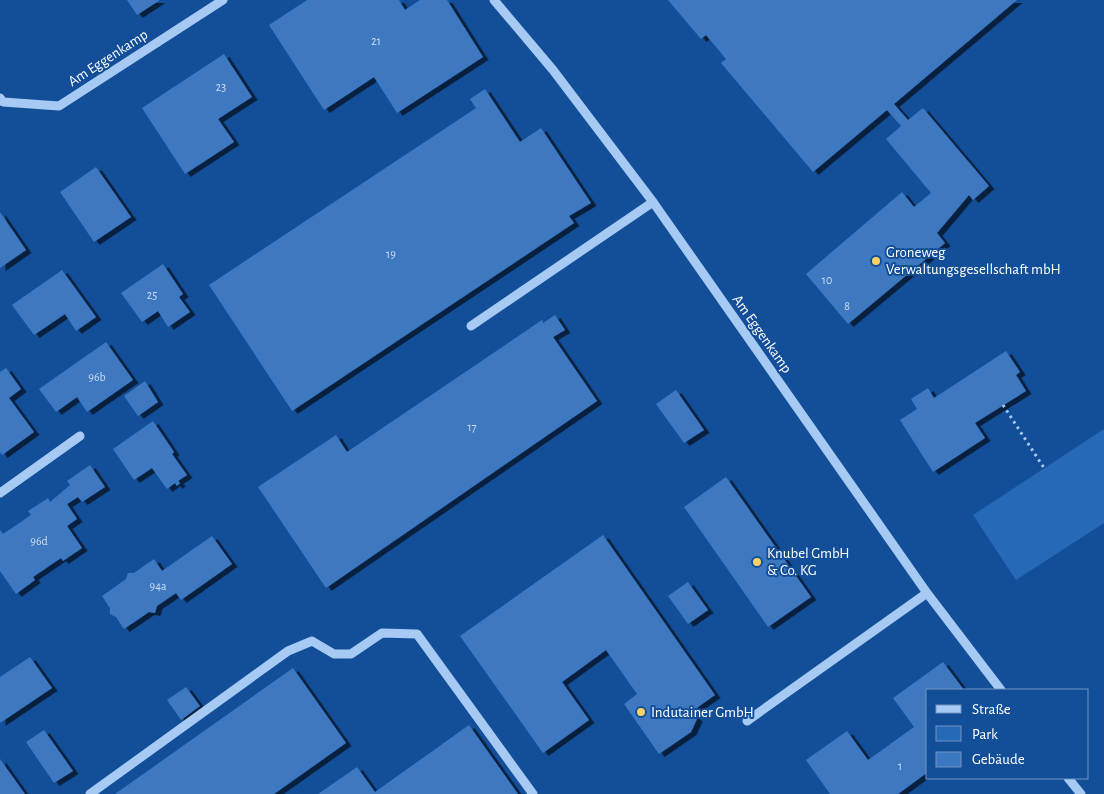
<svg xmlns="http://www.w3.org/2000/svg" width="1104" height="794" font-family="'Alegreya Sans',sans-serif">
	<defs>
		<filter id="shadow"><feDropShadow dx="5.5" dy="3" stdDeviation="0" flood-color="#0009"/></filter>
	</defs>
	<rect width="100%" height="100%" fill="#134f99"/>
	<path fill="#2669b7" d="M1104,429V523L1016,580L973,515Z"/>
	<path fill="#3c78c1" filter="url(#shadow)" d="M127,0H160L137,15Z
		M307,0H399L405,10L420,0H447L483,57L397,113L374,77L324,110L269,25Z
		M668,0H1017L894,104L908,120L923,108L989,186L973,200L969,195L937,233L945,243L848,324L806,274L902,192L914,207L931,193L886,139L901,126L887,110L813,172L721,63L726,59L706,35L701,39Z
		M224,54L252,97L218,119L234,142L185,174L142,108Z
		M485,89L520,142L541,128L591,203L569,216L574,223L292,411L209,285L476,108L470,99Z
		M96,167L131,217L94,242L60,192Z
		M0,212L26,250L0,268Z
		M163,264L183,294L179,297L190,312L168,327L158,311L142,322L121,293Z
		M62,270L96,317L76,331L65,314L34,335L12,305Z
		M555,315L565,330L553,337L597,401L326,588L258,487L336,435L347,452L542,320L543,323Z
		M106,342L133,380L87,412L77,397L56,412L39,389Z
		M1006,351L1020,372L1016,375L1026,391L975,423L985,438L933,472L900,420L917,409L911,399L928,388L934,398Z
		M6,368L21,389L9,398L34,432L2,455L0,452V372Z
		M145,381L158,402L138,416L124,396Z
		M676,390L704,430L684,443L656,404Z
		M153,421L174,452L172,454L187,475L178,481L180,483L177,486L175,483L167,489L152,468L134,480L113,449Z
		M90,465L105,487L82,502L78,497L67,504L77,519L67,526L82,548L63,561L61,558L33,577L35,580L16,594L0,571V530L3,534L31,515L28,511L48,498L50,502L70,485L67,481Z
		M726,477L811,597L768,627L684,507Z
		M603,535L715,695L691,712L697,719L691,732L659,754L624,704L637,694L606,650L562,682L589,720L543,753L460,636Z
		M212,536L232,564L181,600L176,593L157,606L155,613L149,612L124,629L116,617L110,614V608L102,596L126,579L128,573H134L154,559L162,571Z
		M688,582L708,610L688,624L668,596Z
		M30,657L52,688L0,723V677Z
		M943,662L964,690H928V772L898,794H830L806,760L847,731L868,760L914,727L893,698Z
		M293,668L346,743L274,794H115Z
		M186,687L200,706L181,720L167,700Z
		M469,725L518,794H318L357,767L375,792Z
		M44,730L73,771L54,783L26,742Z
		M0,759L25,794H0Z"/>
	<g fill="none" stroke-linecap="round" stroke-linejoin="round">
		<path stroke="#a6caf3" stroke-width="3" stroke-dasharray="2.5 4" stroke-linecap="butt" d="M1003,405L1044,468"/>
		<path stroke="#a6caf3" stroke-width="9" d="M494,0L553,70L653,202L927,593L1001,690
			M0,98L3,102L59,106L223,0
			M471,326L653,202
			M0,493L80,436
			M747,721L927,593
			M1068,778L1081,794
			M90,794L288,651L312,641L334,654H351L382,633L417,634L533,794"/>
	</g>
	<g fill="#ffd268" stroke="#134f99" stroke-width="2">
		<circle cx="876" cy="261" r="5"/>
		<circle cx="757" cy="562" r="5"/>
		<circle cx="641" cy="712" r="5"/>
	</g>
	<g text-anchor="middle" dominant-baseline="central" stroke-width="4" stroke-linejoin="round" paint-order="stroke">
		<g font-size="12" fill="#ceddf0">
			<text x="376" y="41">21</text>
			<text x="221" y="87">23</text>
			<text x="391" y="254">19</text>
			<text x="827" y="280">10</text>
			<text x="152" y="295">25</text>
			<text x="847" y="306">8</text>
			<text x="97" y="377">96b</text>
			<text x="472" y="427">17</text>
			<text x="39" y="541">96d</text>
			<text x="158" y="586">94a</text>
			<text x="900" y="766">1</text>
		</g>
		<g font-size="15" fill="#fff" stroke="#134f99">
			<text transform="translate(108 58) rotate(-33)">Am Eggenkamp</text>
			<text transform="translate(762 334) rotate(55)">Am Eggenkamp</text>
		</g>
		<g font-size="15" fill="#fff" stroke="#134f99" text-anchor="start">
			<text x="886" y="252">Groneweg<tspan x="886" dy="17">Verwaltungsgesellschaft mbH</tspan></text>
			<text x="767" y="553">Knubel GmbH<tspan x="767" dy="17">&amp; Co. KG</tspan></text>
			<text x="651" y="712">Indutainer GmbH</text>
		</g>
	</g>
	<rect x="926" y="689" width="162" height="90" fill="#134f99" stroke="#7195c2"/>
	<rect x="936" y="705" width="25" height="8" fill="#a6caf3" stroke="#7195c2"/>
	<text x="972" y="714" font-size="15" fill="#ffffff">Straße</text>
	<rect x="936" y="726" width="25" height="15" fill="#2669b7" stroke="#7195c2"/>
	<text x="972" y="739" font-size="15" fill="#ffffff">Park</text>
	<rect x="936" y="752" width="25" height="15" fill="#3c78c1" stroke="#7195c2"/>
	<text x="972" y="764" font-size="15" fill="#ffffff">Gebäude</text>
</svg>
